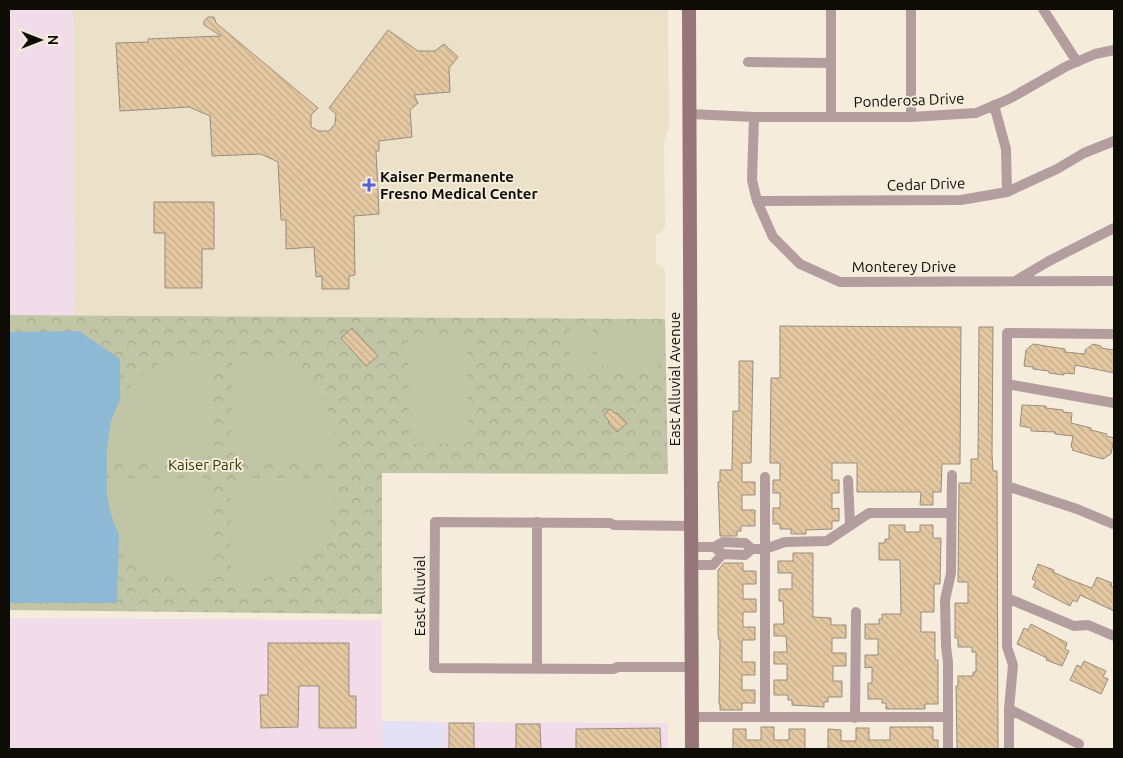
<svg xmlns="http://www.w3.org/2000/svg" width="1123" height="758" font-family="Ubuntu,sans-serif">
	<defs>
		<pattern id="park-crowns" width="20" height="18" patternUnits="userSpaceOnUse" patternTransform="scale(1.25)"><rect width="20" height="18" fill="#c0c5a5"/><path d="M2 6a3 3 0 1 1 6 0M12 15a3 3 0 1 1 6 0" fill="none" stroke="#a4a88d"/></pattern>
		<pattern id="building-back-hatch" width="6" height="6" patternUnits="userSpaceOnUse" patternTransform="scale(1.25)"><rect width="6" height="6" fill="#e4c8a1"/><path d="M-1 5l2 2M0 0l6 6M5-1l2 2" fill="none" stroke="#c2ab89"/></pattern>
	</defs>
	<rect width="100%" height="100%" fill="#f5ecdb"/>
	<path fill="#f2dce9" d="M9,9H73L74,315H9Z
		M9,618L382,620V749H9Z
		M444,722L668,723V749H444Z"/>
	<path fill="#e4e0f6" d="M382,721L444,722V749H382Z"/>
	<path fill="#ebe0c8" d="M73,9H668L669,125L664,143L665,227L659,234L656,235V262L665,269V319L74,315Z"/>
	<path fill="url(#park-crowns)" d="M9,315L665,319L668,474L382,473V614L9,610Z"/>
	<path fill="#c0c5a5" d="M605,328H654L659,330C662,336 663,356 661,362C659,365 657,365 654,367H605C594,361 594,340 600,330Z
		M570,329H593V368H570Z
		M467,337L468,443L409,444L408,338Z
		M212,354L213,452L206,459H107C107,447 108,433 111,421C120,388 152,361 185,355C193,354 203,355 212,354Z
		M232,354C246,355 260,355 273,359C318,373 337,416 337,458L238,459L231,452Z
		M107,478H206L213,484V583C147,587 107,542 107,478Z
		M238,478H336C336,488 336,499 334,508C323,560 280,582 231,583V484Z"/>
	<path fill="#8eb9d5" d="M79,331L120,359V400L111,421L107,447V497L112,518L119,535L117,603H9V332Z"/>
	<path fill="url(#building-back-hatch)" stroke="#988d7f" d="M208,17H214L216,23L318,108L311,115V127L319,131H329L335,124L336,114L329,108L388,30L418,51H435L444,44L458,57L449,68L450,92L414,95L418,103L410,110L412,137L379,141V151H376L379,214L354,216L355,275L349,276V289H322V276L316,277L314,247L286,249V220H281L278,162L261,154L212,156L210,116L189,107L120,111L116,43L148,42V39L221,36L204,25V21Z
		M154,202H214V249H202V288H165V233H154Z
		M780,326L961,327L960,464H942L941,492H933V505H920L921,492H857V463H832V480H839V493H832V509L839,508V521H832V529L806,530V534H791V529H780V524H773V508H780V493H773V480H780V463H770L771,378H780Z
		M979,327H993L992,454L993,471H997L998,749H957L956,686H958V676H973V672H976V652H972V647H958V638H955V603H968V582H958L959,483H971V459H978Z
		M352,328L378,356L366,366L341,338Z
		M1033,344L1065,349V352L1085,354V350L1093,344L1101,346V348L1114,350V373L1075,365L1074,374L1064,373V375L1049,373V371L1033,369V367L1024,366L1026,350Z
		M739,361H753L751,463H742V482H755V495H742V510H755V526H741V531H737V536H720L718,482H720V470H732L733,411H739Z
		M1022,405L1046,406V408L1063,410V412L1072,413L1071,423L1091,428V430L1107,434L1106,436L1114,438L1111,454L1103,459L1095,457L1072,450L1073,448L1071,447L1073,436L1055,434V432L1031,431V428L1020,426Z
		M610,409L616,414L617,413L627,423L617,432L608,423L609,421L604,415Z
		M889,525H905V532H920V525H933V538H941L940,584H934V612H921V632H935V660H938V704H925V709H886V703H882V699H868V683H872V667L865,668V655H878V639H865V624H879V619H882V614H901L900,560H879V543H885V539H889Z
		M793,553H813V617L831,618V625H846V638H832V653H846V666H833V681H842V697H828V702H824V707L792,705V700H788V695H774V680H787V664H774V652H787L786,636H774V624H784L783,601H779V589H792V573H778V561H793Z
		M724,563H743V571H756V584H743V599H756V612H743V627H755V640H742V662H755V675H742V690H755V703H742V710H720V704H719L720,640H719L718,634V570Z
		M1038,564L1054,570L1053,572L1071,580L1092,588L1097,577L1112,583L1111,586L1114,588V611L1080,595L1077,602L1073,600L1070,606L1033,587L1036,581L1032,579Z
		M1031,624L1067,643L1065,649L1069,651L1062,666L1046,660L1047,658L1017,644L1024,628L1028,630Z
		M268,643H349V696H356V728H319V686H299L298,727L261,728L260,695H268Z
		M1084,661L1106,671L1103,677L1108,679L1101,694L1070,680L1077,665L1081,667Z
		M449,723H474V749H449Z
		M516,724H540L541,749H516Z
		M761,727H774V740H789V729H805V749H733V729H746V740H761Z
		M890,727H933V740H938V749H828V729L841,730V741H856V728H869V740H890Z
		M660,728L661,749H576V729Z"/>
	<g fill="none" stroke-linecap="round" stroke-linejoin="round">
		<path stroke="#b49d9f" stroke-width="10" d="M831,9V117
			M911,9V117
			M1043,9L1077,62
			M748,62L831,63
			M994,105L1006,149L1007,192
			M690,114L754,117H911L976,113L1009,99L1067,66L1095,54L1114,50
			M754,117L752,180L757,201L773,237L800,264L840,282L1114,281
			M757,201L961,200L1007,192L1057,169L1084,153L1114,141
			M1017,280L1049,261L1114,228
			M1007,384L1114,403
			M848,480L850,524
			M1007,486L1077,509L1113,524
			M537,522V669
			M690,526L614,525L610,523L435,522L434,668L613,669L618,667H691
			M691,547H714L723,542L745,543L752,549
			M714,547L723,554L745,555L752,549H765L785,542L827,541L869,513H951
			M690,565H713L723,554
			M1007,598L1074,626L1088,625L1114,636
			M1009,709L1079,744
			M691,717H948
			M765,717V477
			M855,718L856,612
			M948,749V662L946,646L945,600L951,573L952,475
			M1009,749V709L1013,665L1007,647V333L1114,334"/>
		<path stroke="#97767a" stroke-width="14" d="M689,9L692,749"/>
	</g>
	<path fill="#5561d8" stroke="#f5ecdb" stroke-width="2" d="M366.5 177.5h5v5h5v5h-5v5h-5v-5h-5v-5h5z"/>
	<g text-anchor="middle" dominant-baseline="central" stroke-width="4" stroke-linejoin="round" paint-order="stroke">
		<g font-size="15" fill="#0e0c07" stroke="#f5ecdb">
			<text transform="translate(909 100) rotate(-2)">Ponderosa Drive</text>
			<text transform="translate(926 184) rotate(-2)">Cedar Drive</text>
			<text x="904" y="266">Monterey Drive</text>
			<text transform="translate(674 379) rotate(-90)">East Alluvial Avenue</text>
			<text transform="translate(419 596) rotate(-90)">East Alluvial</text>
		</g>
		<g font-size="15" font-weight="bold" fill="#0e0c07" stroke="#f5ecdb" text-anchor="start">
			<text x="380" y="176">Kaiser Permanente<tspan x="380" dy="17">Fresno Medical Center</tspan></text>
		</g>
		<g font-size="15" fill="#333700" stroke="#f5ecdb">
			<text x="205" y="464">Kaiser Park</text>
		</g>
	</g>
	<rect width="1123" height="758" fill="none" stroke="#0e0c07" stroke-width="20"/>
	<g transform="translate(40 40) rotate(90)" stroke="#f5ecdb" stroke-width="4" paint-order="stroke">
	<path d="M0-4L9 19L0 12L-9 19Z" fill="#0e0c07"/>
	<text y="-8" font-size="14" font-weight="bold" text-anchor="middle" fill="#0e0c07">N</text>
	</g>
</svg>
